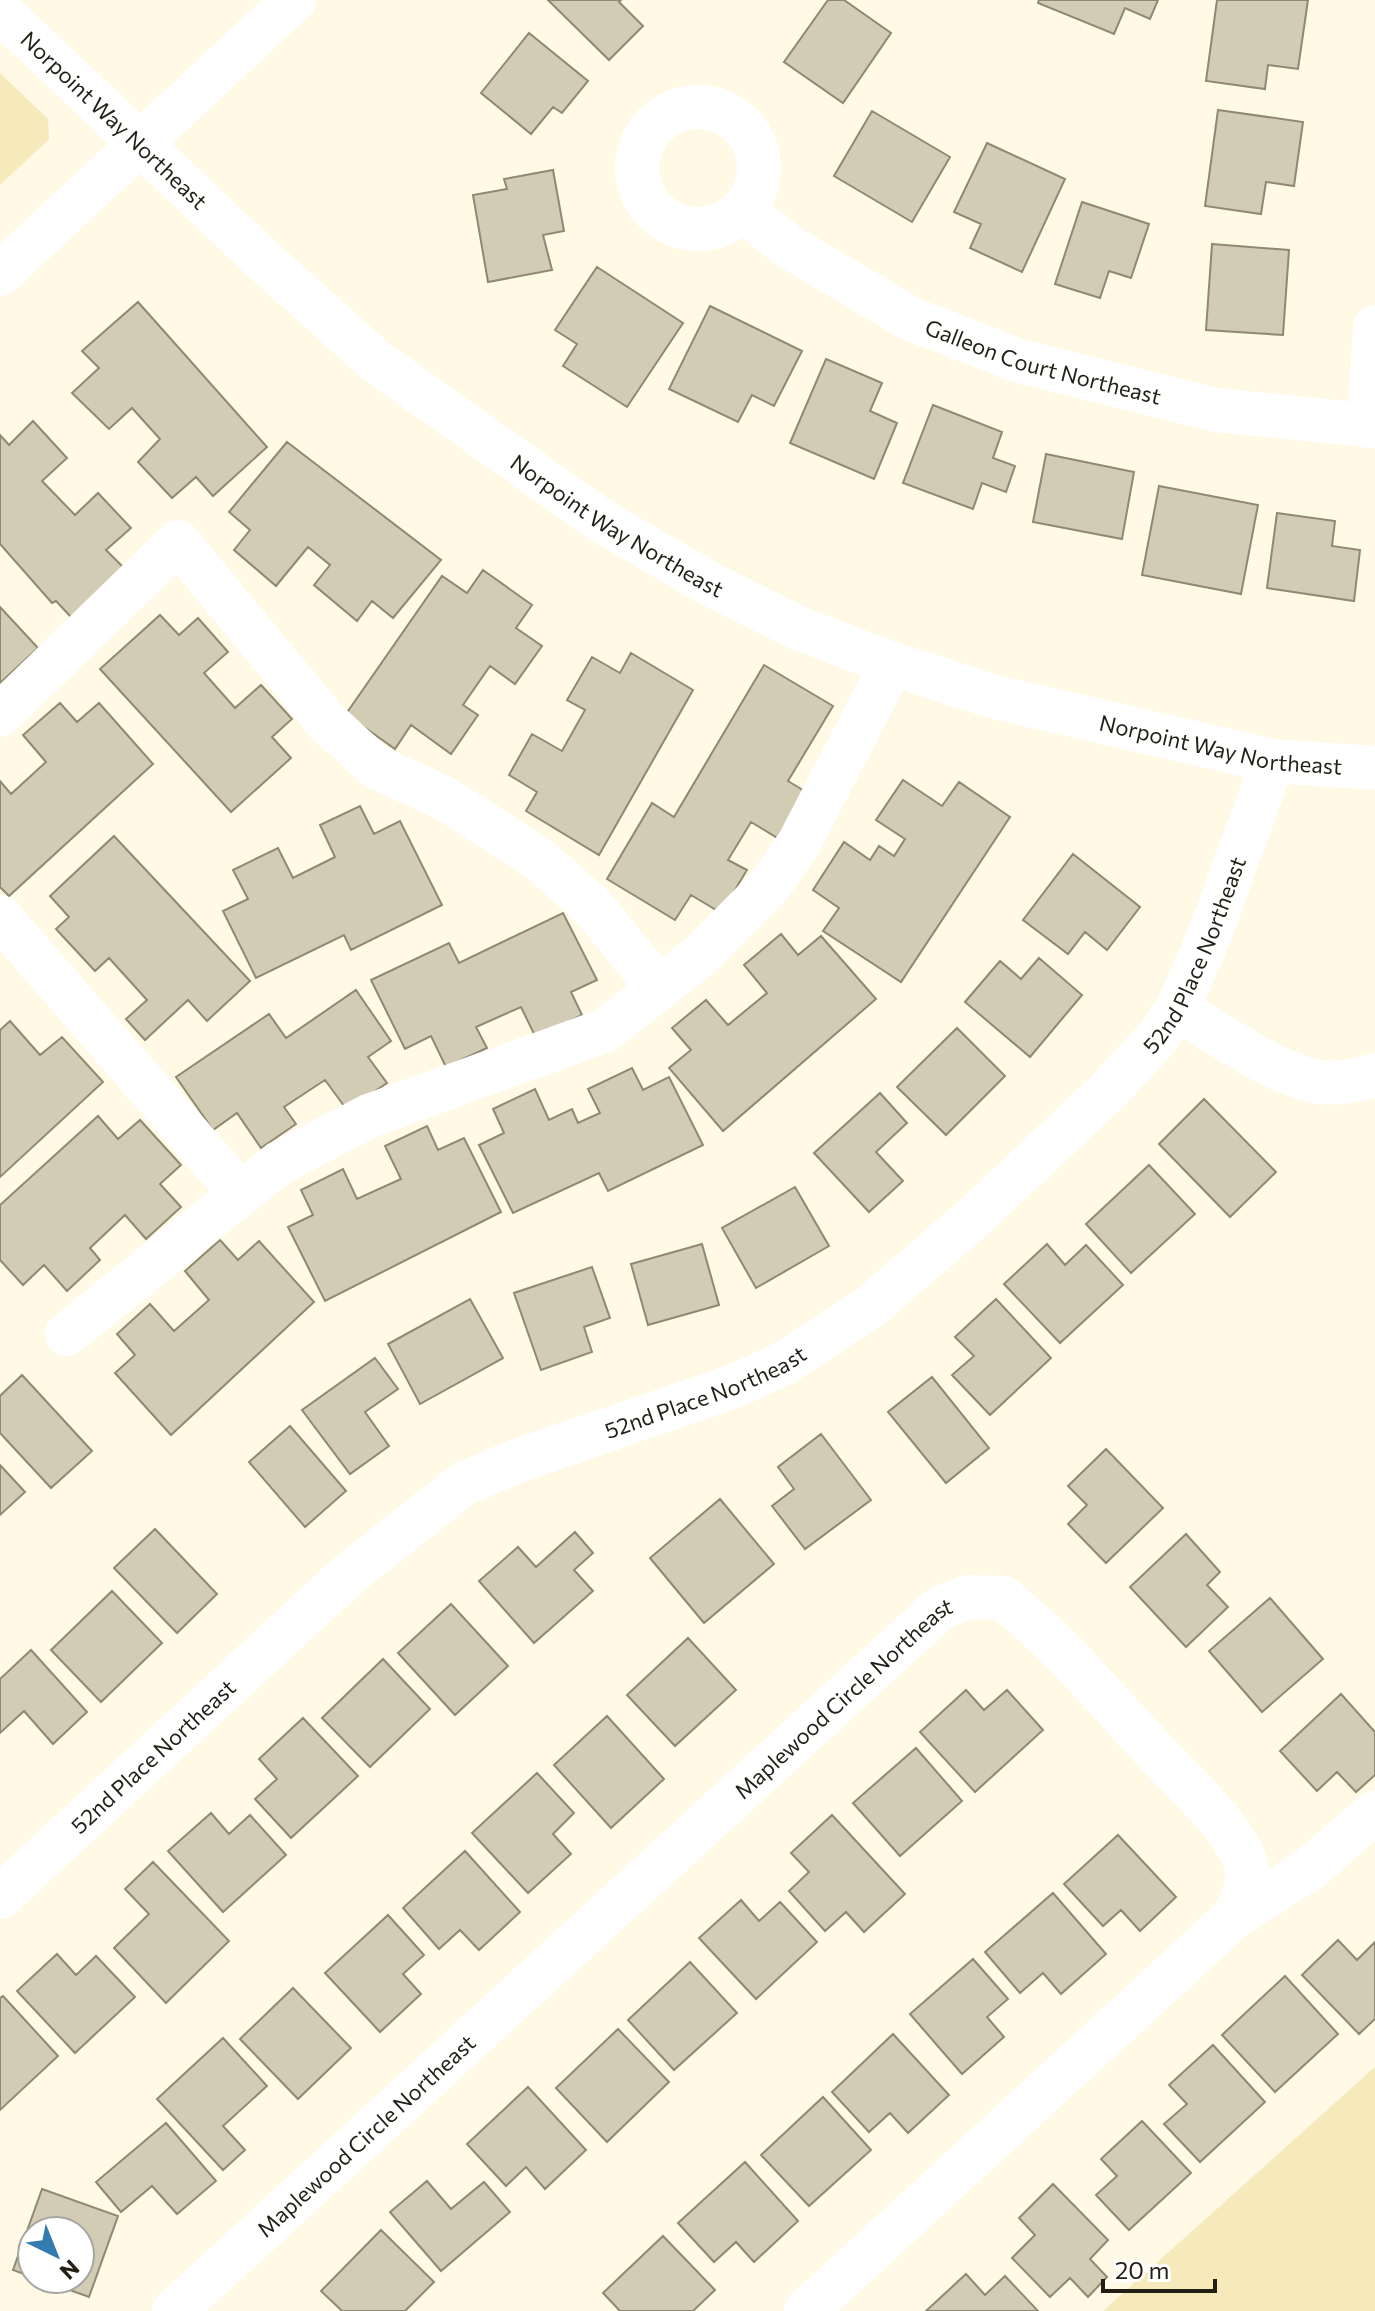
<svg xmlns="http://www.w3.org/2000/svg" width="1375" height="2311" font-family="Commissioner,sans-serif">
	<rect width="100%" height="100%" fill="#fff9e5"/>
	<path fill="#f6e9ba" d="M0,73L48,119L49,139L0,185Z
		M1375,2067V2311H1103Z"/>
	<path fill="#d3ccb4" stroke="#8f8972" stroke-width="2" d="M548,0H621L619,2L643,26L609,60Z
		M828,0H844L891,33L843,103L784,62Z
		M1039,0H1158L1150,19L1125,8L1114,34L1038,3Z
		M1217,0H1308L1298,69L1268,65L1265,89L1206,81Z
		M529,33L588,81L562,113L553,107L531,134L481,93Z
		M1218,110L1303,122L1294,186L1266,182L1261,214L1205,206Z
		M872,111L950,157L912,222L834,176Z
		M987,143L1065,179L1022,272L970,248L981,224L954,212Z
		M553,170L564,231L543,235L552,270L488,282L473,195L507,189L504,179Z
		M1082,202L1149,224L1131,278L1109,271L1100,298L1055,284Z
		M1212,244L1289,250L1283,335L1206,330Z
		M597,267L683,323L627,407L563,366L577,344L555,330Z
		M138,302L267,447L213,496L196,477L172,498L138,462L160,439L132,408L109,429L72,393L99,368L82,351Z
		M710,306L802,351L774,406L752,395L738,422L669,389Z
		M826,359L882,383L870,411L897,423L874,479L790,443Z
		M933,405L1002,432L993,458L1015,466L1006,492L982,483L973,509L903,483Z
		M33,421L67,458L42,481L75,515L98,493L131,528L106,550L124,568L71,617L56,601L52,603L0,544V435L9,445Z
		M287,442L441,560L393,618L372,601L357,621L314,585L330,565L308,547L276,586L234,550L250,530L229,512Z
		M1046,454L1134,472L1122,539L1033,522Z
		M1159,486L1258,505L1241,594L1142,575Z
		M1277,513L1335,521L1332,546L1360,550L1354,601L1267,588Z
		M483,570L532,605L516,628L542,646L515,684L490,666L463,705L478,715L451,754L411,725L395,749L346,714L442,576L467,593Z
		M0,607L38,648L0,683Z
		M160,615L179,635L198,618L228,652L204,673L235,708L261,685L292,719L272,737L291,758L231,812L100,669Z
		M631,653L693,690L599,855L526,811L537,792L509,775L532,734L562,751L585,710L567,700L592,657L620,673Z
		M764,665L833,706L788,781L811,795L784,842L751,822L728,860L747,870L721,913L691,895L675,920L607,879L652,803L674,817Z
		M60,703L77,722L99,703L153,764L9,896L0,887V781L11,794L46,762L23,735Z
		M903,780L942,806L959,782L1010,817L901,982L823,931L839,908L813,890L844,842L870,860L879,846L894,856L905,839L876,820Z
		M360,806L374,834L400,821L442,905L351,950L344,935L256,978L223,911L248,899L233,870L278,848L293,878L335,857L320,825Z
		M114,836L250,981L207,1021L188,1000L145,1040L126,1019L147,1000L109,958L95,971L56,929L69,917L50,896Z
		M1073,854L1140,907L1107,950L1085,932L1068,954L1023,920Z
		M563,913L597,980L571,992L582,1015L536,1038L521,1007L476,1027L487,1048L446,1067L431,1036L405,1049L371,980L449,943L459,963Z
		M781,934L798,955L821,936L876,999L723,1131L669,1068L691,1050L672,1028L706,1000L728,1025L767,993L744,965Z
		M1039,958L1082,995L1030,1057L965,1002L1000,961L1021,979Z
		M356,990L391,1041L368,1057L387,1083L347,1110L325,1080L284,1107L296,1124L261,1148L237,1113L213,1130L176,1077L269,1014L286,1038Z
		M10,1021L40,1055L62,1037L103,1082L0,1177V1030Z
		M957,1028L1005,1076L946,1135L897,1087Z
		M632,1068L643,1090L669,1077L703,1145L608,1191L599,1173L513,1213L479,1145L504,1133L493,1109L535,1089L549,1120L572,1109L578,1123L600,1113L588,1089Z
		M880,1093L907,1123L876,1152L903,1181L869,1212L814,1153Z
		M1204,1099L1276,1172L1230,1217L1159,1144Z
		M98,1116L118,1139L140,1120L181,1165L160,1184L181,1207L146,1239L125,1215L90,1248L100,1260L67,1291L44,1265L23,1285L0,1260V1205Z
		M427,1126L438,1150L464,1138L501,1212L325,1301L288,1227L313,1215L301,1190L343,1169L357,1199L401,1179L385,1146Z
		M1149,1165L1195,1214L1131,1273L1086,1224Z
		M795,1187L829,1246L756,1288L722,1228Z
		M220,1240L238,1260L259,1241L314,1302L171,1435L115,1373L135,1355L117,1334L150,1304L174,1331L209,1300L185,1271Z
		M702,1244L719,1305L648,1325L631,1264Z
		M1047,1244L1065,1265L1086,1245L1123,1285L1060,1343L1004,1284Z
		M592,1267L610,1318L584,1327L592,1352L541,1370L514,1293Z
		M470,1299L503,1358L420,1404L388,1344Z
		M996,1299L1051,1358L990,1415L952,1375L974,1356L955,1337Z
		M375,1358L398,1389L365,1412L389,1446L350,1474L302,1410Z
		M22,1375L92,1451L51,1488L0,1433V1396Z
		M932,1377L989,1448L946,1483L888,1412Z
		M290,1426L346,1491L305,1527L249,1462Z
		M821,1434L871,1500L805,1549L772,1506L794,1489L778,1467Z
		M1106,1449L1163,1508L1106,1563L1068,1524L1087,1505L1068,1486Z
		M0,1465L25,1492L0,1515Z
		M720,1499L774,1564L704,1623L650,1558Z
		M155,1529L217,1594L177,1633L114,1568Z
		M575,1532L593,1553L574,1570L593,1591L534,1643L479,1581L518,1547L536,1567Z
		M1186,1534L1220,1572L1207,1585L1228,1607L1186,1647L1130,1587Z
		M112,1591L162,1643L101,1702L51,1650Z
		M1270,1598L1323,1659L1262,1712L1209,1651Z
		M451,1604L508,1666L455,1715L398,1653Z
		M688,1638L736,1690L675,1746L627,1695Z
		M31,1650L87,1712L53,1744L24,1711L0,1733V1679Z
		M383,1659L430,1709L370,1767L322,1718Z
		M966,1690L984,1710L1007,1690L1043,1730L975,1792L920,1732Z
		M1341,1694L1375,1732V1775L1356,1792L1337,1772L1317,1791L1280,1751Z
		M607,1716L664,1779L611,1828L554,1765Z
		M303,1718L358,1776L291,1838L255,1799L277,1779L259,1759Z
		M916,1748L962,1801L900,1856L853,1803Z
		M537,1773L574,1813L553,1834L571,1854L528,1893L472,1833Z
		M211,1813L229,1834L250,1815L286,1855L223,1912L168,1851Z
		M832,1815L905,1894L864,1932L846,1912L825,1931L789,1891L809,1872L791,1853Z
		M1118,1835L1176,1897L1140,1931L1121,1910L1103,1926L1064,1884Z
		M465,1851L520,1912L479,1950L460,1930L439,1949L403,1908Z
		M153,1862L229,1941L166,2003L114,1948L149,1914L125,1889Z
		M1053,1893L1106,1954L1061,1994L1043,1973L1020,1993L985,1952Z
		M741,1900L759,1921L780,1902L817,1942L756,1999L699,1938Z
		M388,1915L424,1955L403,1974L421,1994L380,2032L325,1973Z
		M1338,1940L1357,1960L1375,1942V2019L1359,2034L1302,1975Z
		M57,1954L76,1975L96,1956L135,1997L75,2053L17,1991Z
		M973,1959L1008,1999L987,2017L1004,2037L962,2074L910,2014Z
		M690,1962L737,2013L674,2070L628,2020Z
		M1285,1976L1338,2034L1275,2092L1222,2035Z
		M293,1988L351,2048L298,2099L240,2039Z
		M3,1996L58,2056L0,2110V1998Z
		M618,2029L669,2082L607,2142L556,2088Z
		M893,2034L949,2095L908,2133L890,2113L869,2132L832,2092Z
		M223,2038L267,2086L223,2126L245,2150L223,2170L157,2099Z
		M1213,2045L1265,2102L1200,2162L1164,2124L1187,2104L1169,2085Z
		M528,2087L586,2150L545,2189L526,2167L506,2186L467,2144Z
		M823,2097L871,2150L809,2206L761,2155Z
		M1142,2121L1191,2173L1129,2230L1096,2195L1117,2176L1101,2159Z
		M166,2123L216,2181L177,2214L152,2186L121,2212L96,2182Z
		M745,2162L798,2221L754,2262L736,2242L714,2262L678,2223Z
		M427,2181L451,2209L484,2182L510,2212L441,2271L390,2212Z
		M1053,2184L1108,2240L1090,2259L1107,2277L1088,2297L1070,2278L1050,2297L1012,2258L1035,2235L1019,2218Z
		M42,2189L118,2216L89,2297L39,2279H80V2231H32V2277L13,2270Z
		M381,2230L434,2282L405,2311H342L321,2291Z
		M663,2236L715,2290L693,2311H620L603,2293Z
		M966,2274L985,2295L1005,2276L1038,2311H926Z"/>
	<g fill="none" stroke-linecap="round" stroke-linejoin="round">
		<g stroke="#fff" stroke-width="44">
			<path id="s1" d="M0,11L261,258L377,362L600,520L708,583L803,630L892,664L995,697L1273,761L1375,768"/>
			<circle cx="698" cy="168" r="61"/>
			<path id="s2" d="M743,210L788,246L911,319L1020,361L1216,410L1375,426"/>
			<path d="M0,274L294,0"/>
			<path d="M1369,426L1375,327"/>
			<path d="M0,715L178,542L325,720L376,767L446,799L540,860L592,906L659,988"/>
			<path d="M0,917L239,1192"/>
			<path d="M1177,1009C1213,1030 1274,1073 1314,1081C1334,1085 1355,1081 1375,1075"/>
			<path d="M67,1334L279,1163L369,1116L606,1030L702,954L770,885L799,843L892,664"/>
			<path id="s3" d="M0,1897L348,1575L463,1484L512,1463L734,1386L783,1364L870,1307L973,1218L1108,1091L1157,1038L1177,1009L1208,939L1273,761"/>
			<path d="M1233,1918L1312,1867L1375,1812"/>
			<path id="s4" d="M174,2311L940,1608L968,1597L1003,1598C1062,1645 1111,1705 1163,1760C1189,1788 1225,1819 1242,1854C1253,1877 1244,1897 1233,1918L806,2311"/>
		</g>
	</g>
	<g text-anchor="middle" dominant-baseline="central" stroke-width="6" stroke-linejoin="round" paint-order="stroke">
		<g font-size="22" fill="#221f16" stroke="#fff">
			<text stroke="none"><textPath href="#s1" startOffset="158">Norpoint Way Northeast</textPath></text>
			<text stroke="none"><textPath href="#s2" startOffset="340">Galleon Court Northeast</textPath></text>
			<text stroke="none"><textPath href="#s1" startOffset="806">Norpoint Way Northeast</textPath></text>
			<text stroke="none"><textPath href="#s1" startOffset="1454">Norpoint Way Northeast</textPath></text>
			<text stroke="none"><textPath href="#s3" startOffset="1552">52nd Place Northeast</textPath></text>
			<text stroke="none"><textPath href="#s3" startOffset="880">52nd Place Northeast</textPath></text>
			<text stroke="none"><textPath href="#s4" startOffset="908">Maplewood Circle Northeast</textPath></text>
			<text stroke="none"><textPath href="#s3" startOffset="208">52nd Place Northeast</textPath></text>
			<text stroke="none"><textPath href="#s4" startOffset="260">Maplewood Circle Northeast</textPath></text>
		</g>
	</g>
	<g transform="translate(56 2255) rotate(137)"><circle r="38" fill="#ffffff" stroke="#a7a5a2" stroke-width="2"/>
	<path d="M0-6L14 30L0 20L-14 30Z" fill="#347baf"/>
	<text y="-12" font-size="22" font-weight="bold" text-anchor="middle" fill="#221f16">N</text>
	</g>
	<path d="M1103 2279v12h112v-12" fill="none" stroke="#221f16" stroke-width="4"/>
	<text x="1115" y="2279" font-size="24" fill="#221f16" stroke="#ffffff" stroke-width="6" paint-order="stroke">20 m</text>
</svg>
